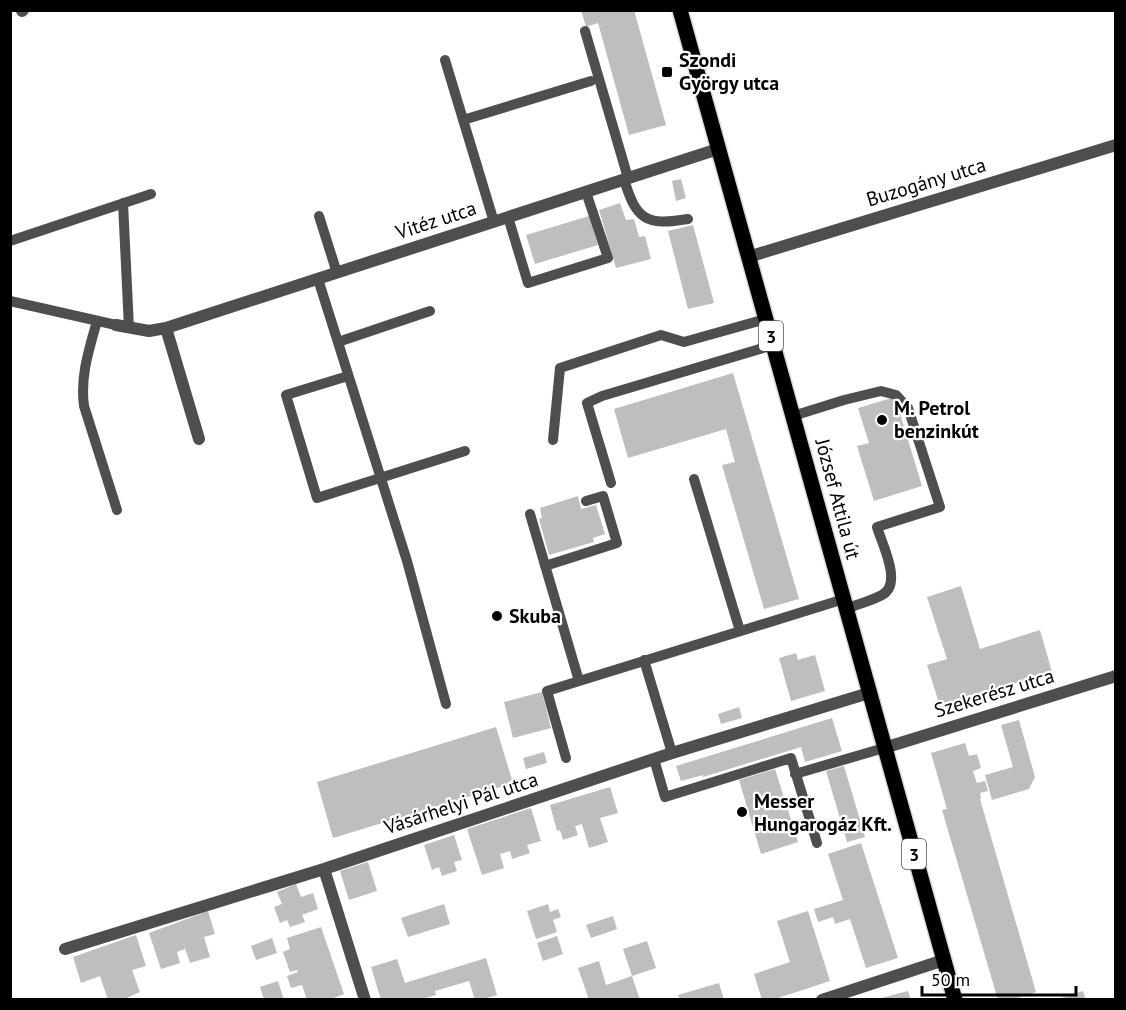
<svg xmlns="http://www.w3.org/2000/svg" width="1126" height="1010" font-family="'PT Sans',sans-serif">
	<rect width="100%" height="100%" fill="#fff"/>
	<path fill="#bebebe" d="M581,10H634L666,125L629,135L598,23L586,27Z
		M681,179L686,198L676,201L672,181Z
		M620,203L626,220L634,219L639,237L645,236L651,259L616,268L599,210Z
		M589,216L598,245L535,264L526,235Z
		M693,225L714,303L688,309L668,231Z
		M733,373L799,599L764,609L722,465L735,462L726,429L628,458L614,409Z
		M895,397L922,486L874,501L857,446L869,443L858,408Z
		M578,496L581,509L596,505L605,534L593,538L594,542L549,555L539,519L542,518L540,508Z
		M961,586L980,649L1040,630L1052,672L940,706L927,665L947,659L927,597Z
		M796,653L798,660L815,655L825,691L791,701L779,658Z
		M542,692L551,728L513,738L504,702Z
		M739,707L742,718L721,724L718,714Z
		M832,718L842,751L805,762L801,747L703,777V775L681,781L676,766Z
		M1019,720L1035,777L1029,789L992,800L985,775L1013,767L1001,725Z
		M496,727L513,783L333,838L317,782Z
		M965,743L969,756L977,754L981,768L973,771L977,783L985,781L988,791L980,793L981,798L980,799L1036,992L1011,1000H998L942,810L947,809L931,753Z
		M544,752L547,763L526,769L523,758Z
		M844,766L865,837L847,842L826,771Z
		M775,769L798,842L761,854L739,780Z
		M610,787L618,813L600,818L608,842L589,848L582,824L575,826L578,835L563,840L560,830L557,831L550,805Z
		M531,808L541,841L527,845L530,853L512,859L510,851L500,854L504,868L482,875L467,829Z
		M454,835L462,860L454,862L457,871L442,876L439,867L432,870L424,845Z
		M861,843L898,958L866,968L850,919L835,924L833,917L818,922L814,909L843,900L828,854Z
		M368,862L377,891L349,900L340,871Z
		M296,884L301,897L313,893L318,909L302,915L305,922L290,927L287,920L280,923L274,907L282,904L277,892Z
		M444,904L450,924L408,937L401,918Z
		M548,904L550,912L558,909L561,917L553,920L557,932L536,939L527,911Z
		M208,911L215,934L204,937L210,957L190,963L181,936L185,949L177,952L180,963L161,969L149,933Z
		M808,911L830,981L772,1000H762L754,974L790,962L777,921Z
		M613,916L617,929L591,938L586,925Z
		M321,927L344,994L328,1000H307L302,985L291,988L287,976L298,972L297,970L290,972L283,952L290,949L287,938Z
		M136,935L146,966L132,970L140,992L122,1000H108L100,976L81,983L73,957Z
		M557,936L563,954L543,961L537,943Z
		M272,938L277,953L256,960L251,946Z
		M647,941L656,968L632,976L623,949Z
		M486,958L497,995L481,1000H475L469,981L435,991L436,995L419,1000H381L371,967L397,959L405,983Z
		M599,961L606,985L632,976L640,1000H589L578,968Z
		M278,981L284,1000H264L260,987Z
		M719,983L724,1000H680L678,995Z
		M908,991L911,1000H877V999Z
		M1083,991L1086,1000H1058V999Z"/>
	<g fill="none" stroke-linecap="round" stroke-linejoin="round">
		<defs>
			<path id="primary" d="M680,10L955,1000"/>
		</defs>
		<use href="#primary" stroke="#dbdbdb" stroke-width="18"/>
		<path stroke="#4e4e4e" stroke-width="10" d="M585,31L628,178
			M445,60L494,222
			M463,120L591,81
			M624,179C636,220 646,226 688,219
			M123,203L129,328
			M319,216L337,273
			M508,217L528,283L608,258L586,192
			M10,241L151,194
			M318,279L407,561L446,704
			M10,301L116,325
			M97,321C89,350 80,376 84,406L117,510
			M338,342L430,311
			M348,376L286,395L317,498L465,451
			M793,416L844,400L881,391L896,395L908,408L940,507L877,527C882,544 903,584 882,595C871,601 858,604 846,609
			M553,440L560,368L661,335L684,342L766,319
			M694,479L740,631
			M611,483L587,403L602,396L773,345
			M530,514L579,681
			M545,566L617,543L603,496L586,501
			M644,660L672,753
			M566,758L547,691L844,599
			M654,759L665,797L791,758L817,843
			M795,774L884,748"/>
		<path stroke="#4e4e4e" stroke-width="12" d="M22,11L23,10
			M748,257L1116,145
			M116,325L149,331L166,328L718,149
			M166,328L199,439
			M884,748L1116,676
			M324,869L365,1000
			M65,949L324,869L672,753L869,693
			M822,1000L944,960"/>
		<use href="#primary" stroke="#000" stroke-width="15"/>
	</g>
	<g fill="#000" stroke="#fff" stroke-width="2">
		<rect x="661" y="66" width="12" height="12" rx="3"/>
		<circle cx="882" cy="420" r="6"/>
		<circle cx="497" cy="616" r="6"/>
		<circle cx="742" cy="812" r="6"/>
	</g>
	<g text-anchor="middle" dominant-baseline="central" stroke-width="4.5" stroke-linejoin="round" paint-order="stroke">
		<g fill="#fff" stroke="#4c4c4c" stroke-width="1.5">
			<rect x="759" y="321" width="24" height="30" rx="4.5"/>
			<rect x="902" y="839" width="24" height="30" rx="4.5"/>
		</g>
		<g font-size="18" font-weight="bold" fill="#000">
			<text x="771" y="336">3</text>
			<text x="914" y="854">3</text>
		</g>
		<g font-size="20" font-weight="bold" fill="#000" stroke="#fff" text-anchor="start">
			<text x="679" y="60">Szondi<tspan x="679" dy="23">György utca</tspan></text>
			<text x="894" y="408">M. Petrol<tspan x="894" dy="23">benzinkút</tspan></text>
			<text x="509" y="616">Skuba</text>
			<text x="754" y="801">Messer<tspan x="754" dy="23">Hungarogáz Kft.</tspan></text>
		</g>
		<g font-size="20" fill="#000" stroke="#fff">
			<text transform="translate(926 182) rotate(-17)">Buzogány utca</text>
			<text transform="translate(436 220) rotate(-18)">Vitéz utca</text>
			<text transform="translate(838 499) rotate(75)">József Attila út</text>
			<text transform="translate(994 693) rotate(-17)">Szekerész utca</text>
			<text transform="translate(461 803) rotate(-18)">Vásárhelyi Pál utca</text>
		</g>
	</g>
	<rect width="1126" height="1010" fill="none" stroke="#000000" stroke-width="24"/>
	<path d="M922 986v9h154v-9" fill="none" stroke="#000000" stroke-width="3"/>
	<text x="931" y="986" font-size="18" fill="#000000" stroke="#ffffff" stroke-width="4.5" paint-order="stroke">50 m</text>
</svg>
